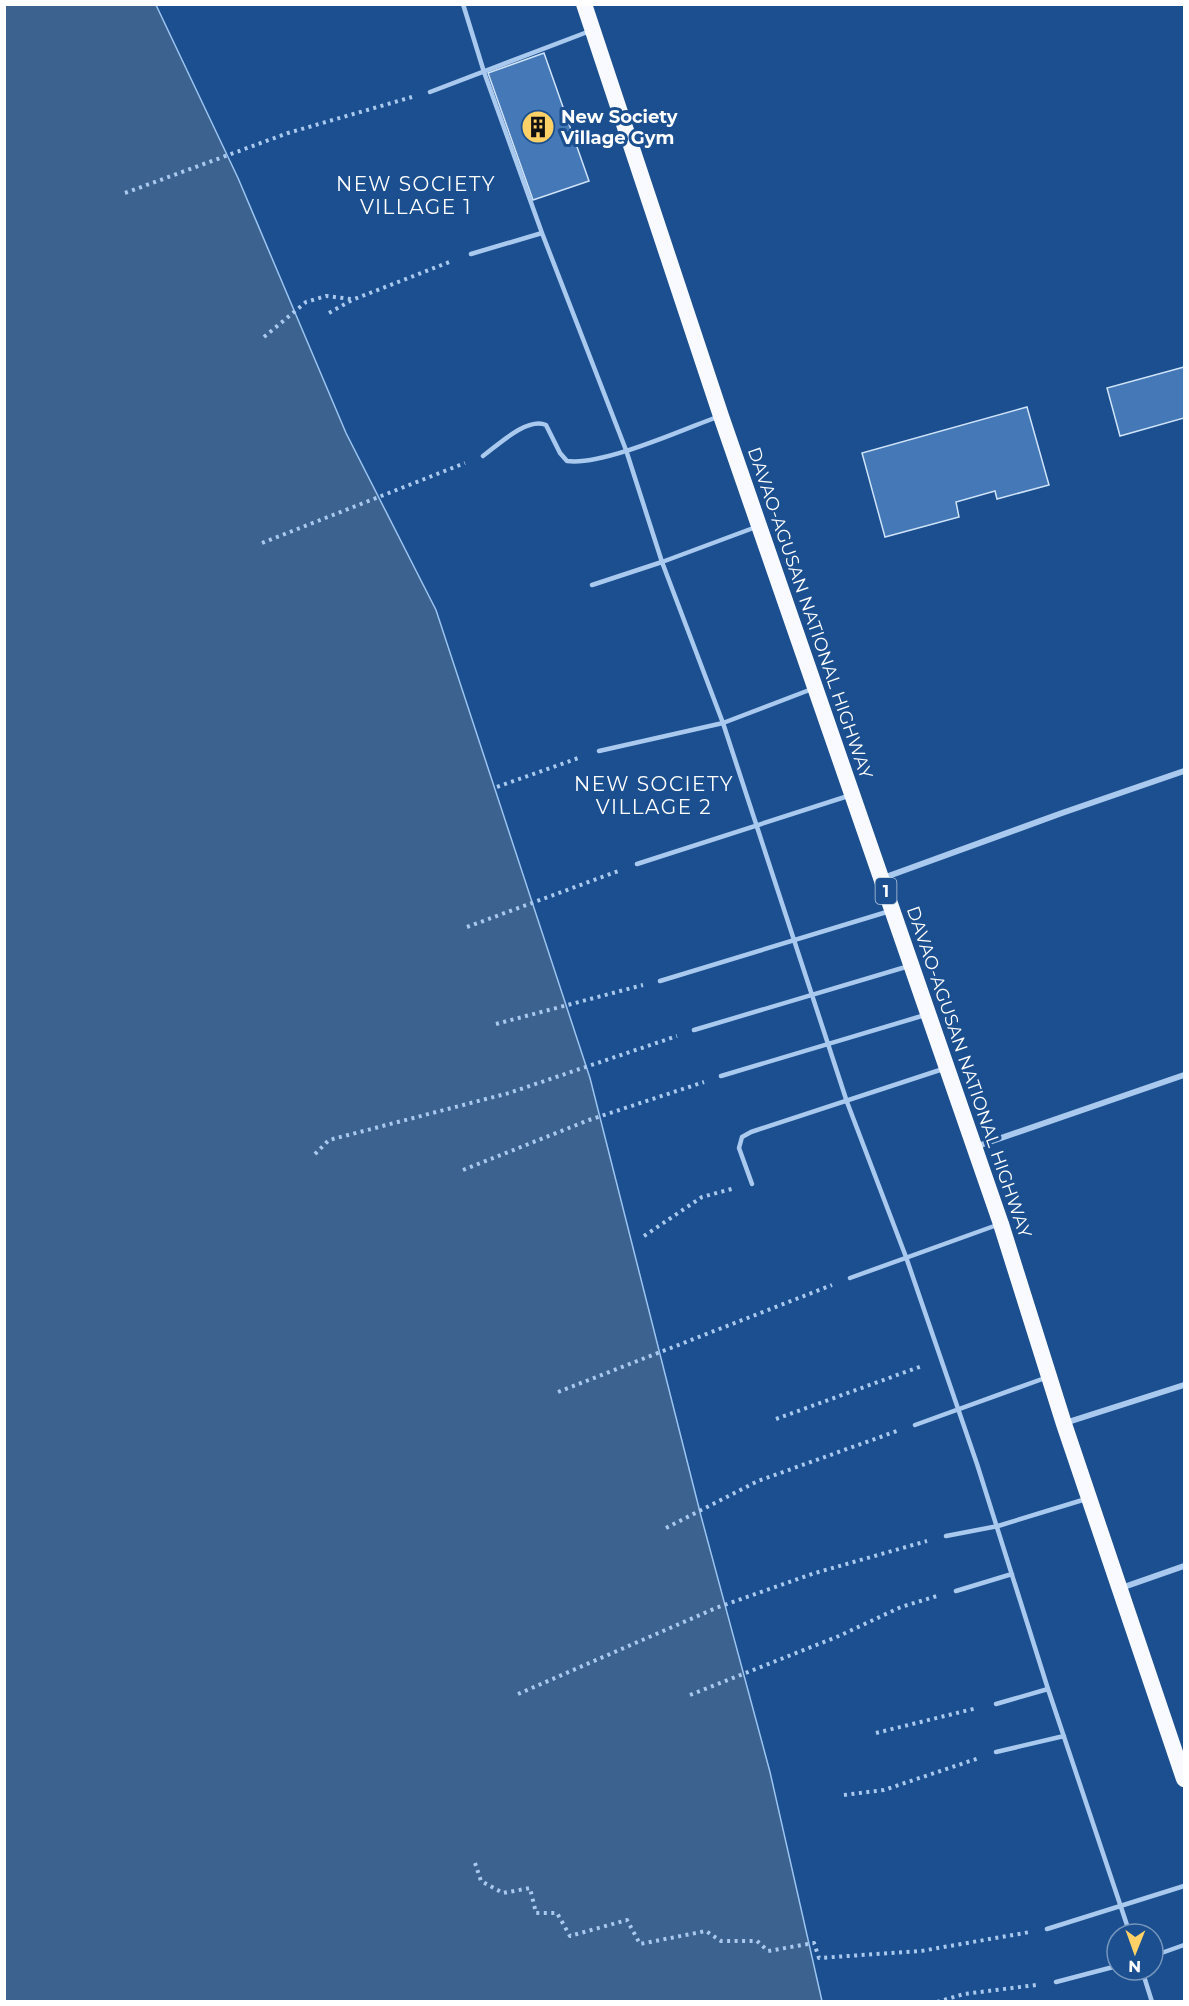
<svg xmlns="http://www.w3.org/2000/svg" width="1189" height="2006" font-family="Montserrat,sans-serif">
	<rect width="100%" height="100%" fill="#1b4f8f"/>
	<path fill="#3c6290" stroke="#9cc4f0" stroke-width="1.5" d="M5,4L156,5L238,178L346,433L436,610L590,1078L701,1516L770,1772L822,2001H5Z"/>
	<path fill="#4478b7" stroke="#cfe3fa" stroke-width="1.5" d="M544,53L589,181L533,200L488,73Z
		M1184,367V418L1120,436L1107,388Z
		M1027,407L1049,485L997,499L995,491L956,502L959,517L885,537L862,453Z"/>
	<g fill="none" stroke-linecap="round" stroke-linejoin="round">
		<path stroke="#a9c9ee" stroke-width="4" stroke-dasharray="3 4.5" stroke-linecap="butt" d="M125,193L288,133L412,97
			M329,313L352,300L452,261
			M264,337L306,302L326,296L351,299
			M262,543L465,463
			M497,787L581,757
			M467,927L621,870
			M496,1024L643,985
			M315,1154L329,1140L509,1093L677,1036
			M463,1170L589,1120L704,1082
			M644,1236L702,1197L735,1188
			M558,1392L832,1285
			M776,1419L922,1366
			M666,1528L758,1481L897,1431
			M518,1694L716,1608L815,1573L927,1541
			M690,1695L839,1636L901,1607L937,1596
			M876,1733L977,1708
			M844,1795L884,1790L979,1758
			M475,1863L481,1881L503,1893L530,1888L536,1913H557L570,1936L627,1920L640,1944L706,1931L721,1941H757L768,1951L814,1943L819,1958L921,1951L1030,1932
			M937,2002L964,1994L1036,1985"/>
		<path stroke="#a9c9ee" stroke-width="4.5" d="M463,4L484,72L542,233L626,450L662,562L723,723L847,1102L906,1257L977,1464L1048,1689L1130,1934
			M430,92L590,31
			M471,254L542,233
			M483,456C498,445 527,417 546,425L560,453L567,461C602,466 682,430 717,417
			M592,585L662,562L756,527
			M599,751L723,723L812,689
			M637,864L848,796
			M660,981L890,911
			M694,1030L909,966
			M721,1076L925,1015
			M752,1184L739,1148L742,1137L751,1132L943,1069
			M850,1278L997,1225
			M915,1425L1045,1378
			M946,1536L998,1526L1086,1499
			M956,1591L1012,1574
			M996,1704L1048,1689
			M996,1752L1064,1736
			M1047,1929L1184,1886
			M1153,1956L1184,1945
			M1142,1970L1152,2002
			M1056,1982L1117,1966"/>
		<path stroke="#a9c9ee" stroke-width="6" d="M883,878L1062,813L1184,771
			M975,1147L1184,1075
			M1065,1423L1184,1385
			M1121,1588L1184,1566"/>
		<path stroke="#f8faff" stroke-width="16" d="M584,4L721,416L1001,1224L1064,1424L1184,1779"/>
	</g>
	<defs>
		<symbol id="building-disc" viewBox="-11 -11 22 22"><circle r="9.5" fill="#ffd166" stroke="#1b4f8f"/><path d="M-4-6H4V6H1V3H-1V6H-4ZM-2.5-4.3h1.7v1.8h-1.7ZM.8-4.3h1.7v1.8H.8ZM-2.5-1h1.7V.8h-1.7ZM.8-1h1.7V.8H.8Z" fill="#111"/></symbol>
	</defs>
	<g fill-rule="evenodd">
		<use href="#building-disc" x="519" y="108" width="38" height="38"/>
	</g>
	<g text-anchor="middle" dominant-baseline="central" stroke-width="6" stroke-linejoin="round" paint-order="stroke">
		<rect fill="#1b4f8f" stroke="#bbcadd" stroke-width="1.5" x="875.5" y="878" width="21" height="26" rx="4.5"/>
		<g font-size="16" font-weight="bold" fill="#fff">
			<text x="886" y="891">1</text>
		</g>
		<g font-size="18" font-weight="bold" fill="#fff" stroke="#1b4f8f" text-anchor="start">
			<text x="561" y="117">New Society<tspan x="561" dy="21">Village Gym</tspan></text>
		</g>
		<g font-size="18" fill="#fff" stroke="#1b4f8f">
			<text transform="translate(810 613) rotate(71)">DAVAO-AGUSAN NATIONAL HIGHWAY</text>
			<text transform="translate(969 1072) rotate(71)">DAVAO-AGUSAN NATIONAL HIGHWAY</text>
		</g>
		<g font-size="20" letter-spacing="1.5" fill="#fff" stroke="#1b4f8f">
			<text x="416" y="184">NEW SOCIETY<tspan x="416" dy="23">VILLAGE 1</tspan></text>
			<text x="654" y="784">NEW SOCIETY<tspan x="654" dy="23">VILLAGE 2</tspan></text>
		</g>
	</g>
	<rect width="1189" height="2006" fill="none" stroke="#ffffff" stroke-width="12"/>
	<g transform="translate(1135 1952) rotate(181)"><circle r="28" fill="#1b4f8f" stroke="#7695bc" stroke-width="1.5"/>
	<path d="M0-4.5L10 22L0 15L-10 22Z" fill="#ffd166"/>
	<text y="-9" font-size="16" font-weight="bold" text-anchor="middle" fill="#ffffff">N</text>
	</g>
</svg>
